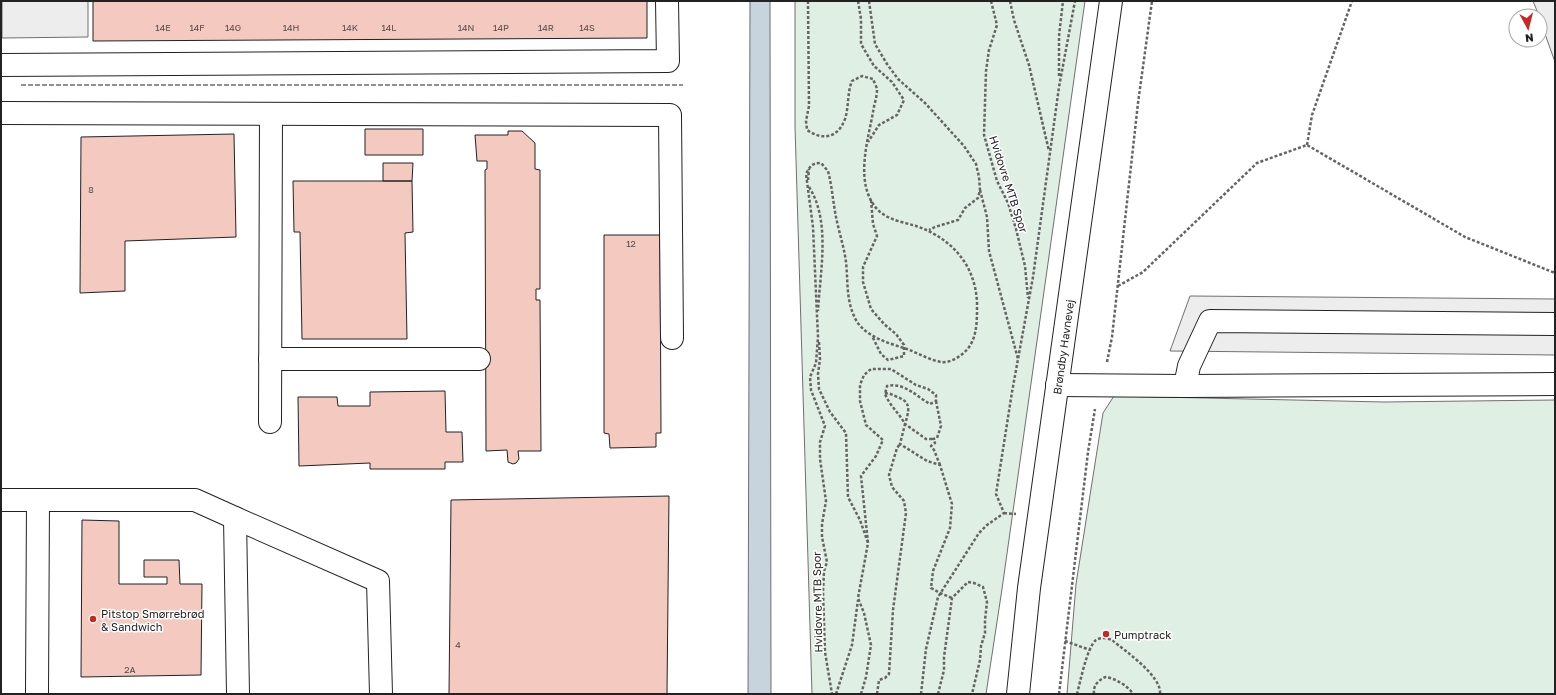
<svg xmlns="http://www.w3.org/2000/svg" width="1556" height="695" font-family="'Golos Text',sans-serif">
	<rect width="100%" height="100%" fill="#fff"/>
	<path fill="#e0efe3" stroke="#6f6f6f" d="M795,1H1085L1002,589L986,694H812L795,126Z
		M1114,396L1384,402L1555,400V694H1067L1076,584L1103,413Z"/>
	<path fill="#ededed" stroke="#6f6f6f" d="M2,1H88V37L2,38Z
		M1533,1H1555V62L1540,20V16H1539Z
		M1190,296L1555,299V355L1170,351Z"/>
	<path fill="#c7d3dd" stroke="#6f6f6f" d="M750,1H770L771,694H748Z"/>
	<path fill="#f3c9c0" stroke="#222" d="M93,1H647V38L93,41Z
		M365,129H423V155H365Z
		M508,131H522L535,143V169L540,170V289H536V300H540L541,451H518L519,459L516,463L513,464L508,462L507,450L486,451L485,170L487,169V161H477L475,135H508Z
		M234,134L236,237L125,241V291L80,293L81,137Z
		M383,163H413L412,181H383Z
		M293,181H412L413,232L405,233L407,339H302L300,232H294Z
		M604,235H660L661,433H656V447L610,448L609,434L604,433Z
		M445,391L446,432H462L463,462H445V469H370V463L299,466L298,397H337L338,406H370V392Z
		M669,496L667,694H449L451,500Z
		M82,520L119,521V584H167V577H144V560H179L180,584H202L201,675L81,677Z"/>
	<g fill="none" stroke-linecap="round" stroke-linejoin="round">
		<defs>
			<g id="minor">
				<path d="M1,65L668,61L667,1"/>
				<path d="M1,113L670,115L672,338"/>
				<path d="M270,359H479"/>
				<path d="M1057,385L1185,386L1555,384"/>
				<path d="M1185,386L1189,366L1210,321L1555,324"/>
				<path d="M270,422L271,114"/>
				<path d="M1,500H195L235,518"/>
				<path d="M37,694L38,500"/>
				<path d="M238,694L235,518L378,581L381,694"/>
				<path id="s1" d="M1018,694L1029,588L1111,1"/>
			</g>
		</defs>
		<use href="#minor" stroke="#222" stroke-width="24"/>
		<path stroke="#646464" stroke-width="2.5" stroke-dasharray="3 2" stroke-linecap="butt" d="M808,1L809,106L806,121L807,130C823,141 838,138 845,119C849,107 847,93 852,81L862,76L873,79C874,82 877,87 877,90C877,97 874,105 873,112C868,141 854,183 877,209C887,220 903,222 916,226C951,238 975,264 977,302C977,322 978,343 961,355C956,359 948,363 941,362C929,360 918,353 907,349C888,343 862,336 854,316C846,298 848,280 846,262C844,247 839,232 836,217C833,202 832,186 828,171L821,163C812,163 810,166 806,174L813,227L818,337L816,363L810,377L811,390L825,426L820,442V459L826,501L822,524V537L827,562L824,571L823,592L825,652L832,694
			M858,1L861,19V44L874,66L892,82L904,100L897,115L879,125L868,142
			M869,1L875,44L887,64L898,79L925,103L964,146L976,164L979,177L980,190L978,198L965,208L958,220L935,227L929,230
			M991,1L997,25L989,50L986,71L984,135L997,181L1008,203L1016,229L1025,266L1028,298
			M1010,1L1014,20L1029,65L1049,151
			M1059,58V77
			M1059,76V36L1063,1
			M1041,117L1049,151
			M1307,145L1312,115L1352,1
			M808,180L809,169
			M809,187C831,221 820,272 818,311
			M980,190L987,217L989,251L1018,359
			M871,200L873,224L877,236L863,267V282L871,309L884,324L896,334L904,345V356L888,360L881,354L872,336
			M1118,286L1143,272L1257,163L1307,145L1465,237L1555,273
			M819,342L820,359L818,374L819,389L830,412L846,433L848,497L860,520L868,543
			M1107,362L1112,337L1138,103L1152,1
			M885,394L888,393C908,401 912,402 905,424L926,439H933
			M936,401L941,426L937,438L933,439L935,443L931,446L934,450L940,465
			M1004,513L1016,514
			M1065,641L1090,650
			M836,694L852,645L858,600
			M861,694L866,677L871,645L864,613L858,598L868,543L861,476L876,456L883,440L866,425L860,401V385L864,375L871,369H891L916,385L928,389L936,395V401L930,404C916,396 904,382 887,386L885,394C890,406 899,413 905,424L900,444L927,461L940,465L952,504L950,528L933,571L931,588L940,593L952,598
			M877,694L879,680L885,678L889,674L893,610L906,513L904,501L892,487L889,475L897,448L900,444
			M921,694L926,649L938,597L979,533L987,525L1004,513L996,494L1012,392L1033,277L1059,87L1075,1
			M938,694L944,670V657L952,598L968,582L974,583L983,587L987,602L985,620V633L981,646L980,660L972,694
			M1059,694L1088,452L1095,409
			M1077,694C1080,683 1087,647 1096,640C1101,637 1107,638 1112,640C1125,651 1162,676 1160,694
			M1094,694C1093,685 1098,681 1105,677C1115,678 1128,686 1133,694"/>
		<use href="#minor" stroke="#fff" stroke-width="22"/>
		<path stroke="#222" stroke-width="1" stroke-dasharray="5 2" stroke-linecap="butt" d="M21,85H683"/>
	</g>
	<g fill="#c62828" stroke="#fff" stroke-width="1.5">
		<circle cx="93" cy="619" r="4"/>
		<circle cx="1106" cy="634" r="4"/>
	</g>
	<g text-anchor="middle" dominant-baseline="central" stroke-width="3" stroke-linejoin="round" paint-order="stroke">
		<g font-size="9" fill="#564c4a">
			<text x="163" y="27">14E</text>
			<text x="197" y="27">14F</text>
			<text x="233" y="27">14G</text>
			<text x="291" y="27">14H</text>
			<text x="350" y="27">14K</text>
			<text x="389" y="27">14L</text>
			<text x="466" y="27">14N</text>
			<text x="501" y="27">14P</text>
			<text x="546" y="27">14R</text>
			<text x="587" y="27">14S</text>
			<text x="91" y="189">8</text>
			<text x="631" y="243">12</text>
			<text x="458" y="644">4</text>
			<text x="130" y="669">2A</text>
		</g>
		<g font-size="11" fill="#222" stroke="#fff">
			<text transform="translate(1009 184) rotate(72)">Hvidovre MTB Spor</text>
			<text stroke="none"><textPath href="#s1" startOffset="350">Brøndby Havnevej</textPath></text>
			<text transform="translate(817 602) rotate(-91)">Hvidovre MTB Spor</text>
		</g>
		<g font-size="11" fill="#222" stroke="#fff" text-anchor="start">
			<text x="101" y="613">Pitstop Smørrebrød<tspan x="101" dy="13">&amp; Sandwich</tspan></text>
			<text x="1114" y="634">Pumptrack</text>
		</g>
	</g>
	<rect width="1556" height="695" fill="none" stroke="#222222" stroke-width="4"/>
	<g transform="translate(1528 28) rotate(173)"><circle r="19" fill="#ffffff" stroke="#a7a7a7"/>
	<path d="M0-3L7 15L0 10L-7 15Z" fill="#c62828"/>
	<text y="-6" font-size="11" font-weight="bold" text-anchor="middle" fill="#222222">N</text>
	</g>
</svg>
